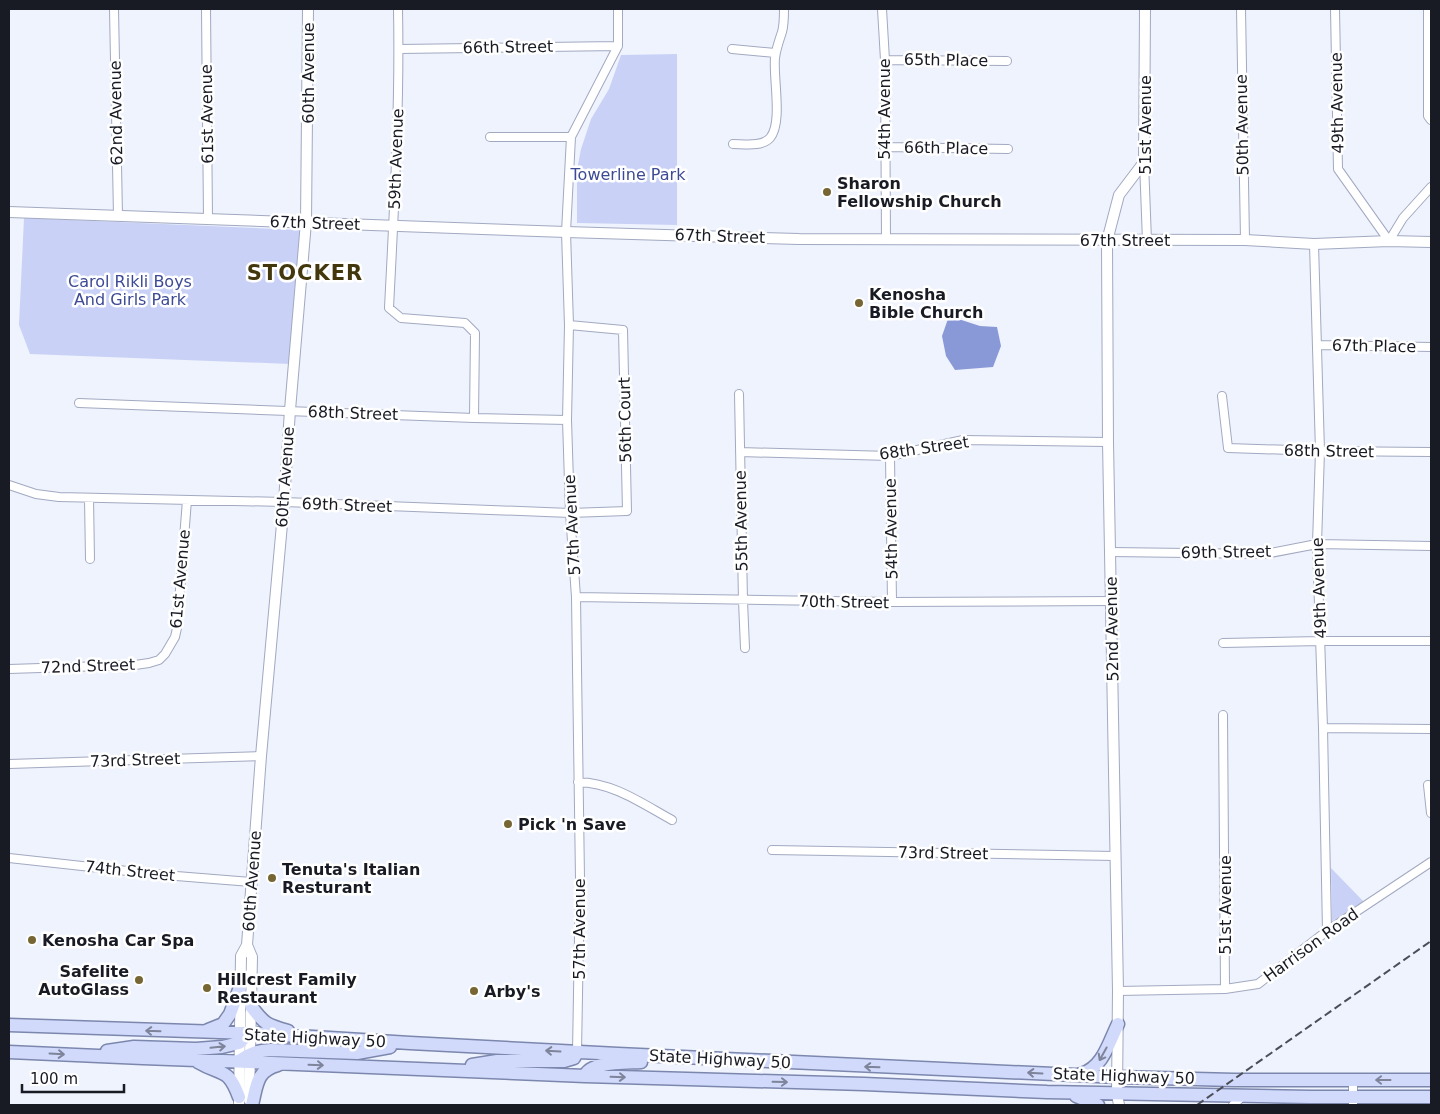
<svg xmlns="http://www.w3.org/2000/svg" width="1440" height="1114" font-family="'DejaVu Sans',sans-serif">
	<rect width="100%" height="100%" fill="#eff3fd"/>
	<path fill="#c9d2f6" d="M677,54V225L577,223V170L581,149L591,119L609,89L621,55Z
		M24,218L300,230L290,364L30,354L19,325Z
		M1331,868L1364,902L1332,921Z"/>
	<path fill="#8999d7" d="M949,316L980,326L997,327L1001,346L993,367L955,370L946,356L942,336Z"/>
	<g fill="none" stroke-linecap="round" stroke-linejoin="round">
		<defs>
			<path id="minor" d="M114,9L118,216
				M206,9L208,219
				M398,9C400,108 394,209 389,308L401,318L465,323L475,333L474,418
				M882,9L885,60L886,239
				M1241,9L1245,240
				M1335,9L1338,169L1389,241L1403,218L1431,187
				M1428,9V116L1431,120
				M399,49L618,46
				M732,49L775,53
				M885,60L1007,61
				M490,137H571
				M733,144C744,144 762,147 770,138C783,123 773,78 775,58C776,49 779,41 782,32C784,25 784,16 784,9
				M884,147L1008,149
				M1144,162L1147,241
				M1314,244L1320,451L1317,544L1323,728L1327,931
				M1317,345L1431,347
				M739,394L743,601L745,648
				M1222,396L1228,448L1320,451L1431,452
				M79,403L474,418L567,420
				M740,452L890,456L963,440L1108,442
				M890,456L892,602
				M9,485L36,494L59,497L284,502L570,513L627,511L623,330L569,325
				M89,498L90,559
				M1111,552L1265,554L1317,544L1431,546
				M576,597L892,602L1112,601
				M1223,643L1321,641H1431
				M9,669L135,665L149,663L159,660L165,654L175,637L177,628L187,500
				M1223,715L1225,989
				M1323,728L1431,729
				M9,764L261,756
				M578,782C614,783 641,803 672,820
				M1428,785L1431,813
				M772,850L1115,856
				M9,858L164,875L251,882
				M1118,991L1225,989L1258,984L1327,931L1431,862
				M577,1052L580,879L576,597L570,513L567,420L569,325L566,232L571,137L618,46V9
				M1233,1105L1243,1096
				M1353,1105V1080"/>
			<path id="tertiary" d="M9,212L566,232L799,239L1245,240L1314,244L1389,241L1431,242
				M247,945L252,957L249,1100
				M239,1105L241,956L247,945L261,756L284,502L290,410L306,222L308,9
				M1119,1105L1117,1094L1118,991L1108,442L1107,241L1119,195L1144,162L1145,9"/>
			<path id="primary" d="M251,1006C264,1024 267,1025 288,1031
				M9,1025L250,1033L410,1043L618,1054L1118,1077L1234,1080H1431
				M208,1030L223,1024L230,1014L240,987
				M107,1051L134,1047L196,1049L222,1047L239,1043L250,1033
				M9,1052L143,1058L250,1062L585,1076L864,1084L1047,1092L1311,1097H1431
				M239,1061C251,1053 256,1051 271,1050L357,1053L390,1047
				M198,1062C222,1076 228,1067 239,1097
				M472,1065L497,1061H564L574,1058L577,1052
				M1081,1074C1103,1068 1109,1042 1118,1024
				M585,1076C590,1061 627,1063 641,1062
				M1076,1096L1098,1105
				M252,1105C257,1085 256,1071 278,1065"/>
		</defs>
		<use href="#minor" stroke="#a2a9c1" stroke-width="10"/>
		<use href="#tertiary" stroke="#a2a9c1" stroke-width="12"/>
		<use href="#primary" stroke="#7c87ae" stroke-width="15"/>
		<use href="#minor" stroke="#fff" stroke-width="8"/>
		<use href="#tertiary" stroke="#fff" stroke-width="10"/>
		<use href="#primary" stroke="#d1dafb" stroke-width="12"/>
		<path stroke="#4b4e57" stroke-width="2" stroke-dasharray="8 4" stroke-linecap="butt" d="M1197,1105L1431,941"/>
	</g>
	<defs><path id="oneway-shaft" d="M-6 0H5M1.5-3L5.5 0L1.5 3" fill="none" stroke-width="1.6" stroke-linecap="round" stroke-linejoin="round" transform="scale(1.25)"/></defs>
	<g stroke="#7e849a">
		<use href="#oneway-shaft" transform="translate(153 1031) rotate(-178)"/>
		<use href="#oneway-shaft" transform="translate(218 1047) rotate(-6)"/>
		<use href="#oneway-shaft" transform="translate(553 1051) rotate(-177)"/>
		<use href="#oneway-shaft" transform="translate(57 1054) rotate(3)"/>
		<use href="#oneway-shaft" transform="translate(1103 1054) rotate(119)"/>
		<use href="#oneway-shaft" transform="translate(316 1065) rotate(2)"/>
		<use href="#oneway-shaft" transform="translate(872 1067) rotate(-178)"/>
		<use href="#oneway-shaft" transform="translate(1035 1073) rotate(-177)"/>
		<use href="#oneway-shaft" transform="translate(618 1077) rotate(2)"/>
		<use href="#oneway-shaft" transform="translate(1383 1080) rotate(180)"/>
		<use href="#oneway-shaft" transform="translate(780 1082) rotate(1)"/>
	</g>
	<g fill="#756633" stroke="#fff" stroke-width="2">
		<circle cx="827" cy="192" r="5"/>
		<circle cx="859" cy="303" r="5"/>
		<circle cx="508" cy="824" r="5"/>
		<circle cx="272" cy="878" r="5"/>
		<circle cx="32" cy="940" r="5"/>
		<circle cx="139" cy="980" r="5"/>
		<circle cx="207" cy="988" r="5"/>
		<circle cx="474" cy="991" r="5"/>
	</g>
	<g text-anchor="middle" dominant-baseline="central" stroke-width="5" stroke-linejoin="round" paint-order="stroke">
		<g font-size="16" fill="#191b24" stroke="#fff">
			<text transform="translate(508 47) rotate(-1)">66th Street</text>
			<text transform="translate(946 60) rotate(1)">65th Place</text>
			<text transform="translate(308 73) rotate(-90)">60th Avenue</text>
			<text transform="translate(1337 103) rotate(-91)">49th Avenue</text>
			<text transform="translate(884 109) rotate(-90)">54th Avenue</text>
			<text transform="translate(116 113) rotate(-91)">62nd Avenue</text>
			<text transform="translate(207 114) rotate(-91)">61st Avenue</text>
			<text transform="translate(1145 125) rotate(-90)">51st Avenue</text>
			<text transform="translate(1242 125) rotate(-91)">50th Avenue</text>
			<text transform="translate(946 148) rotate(1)">66th Place</text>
			<text transform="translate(396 159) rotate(-88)">59th Avenue</text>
			<text transform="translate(315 223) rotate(2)">67th Street</text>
			<text transform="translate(720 236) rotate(2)">67th Street</text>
			<text x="1125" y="240">67th Street</text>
			<text transform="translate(1374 346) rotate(1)">67th Place</text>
			<text transform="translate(353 413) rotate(2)">68th Street</text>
			<text transform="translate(625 420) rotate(-91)">56th Court</text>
			<text transform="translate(924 448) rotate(-8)">68th Street</text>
			<text transform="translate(1329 451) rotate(1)">68th Street</text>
			<text transform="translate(285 477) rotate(-86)">60th Avenue</text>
			<text transform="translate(347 505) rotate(2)">69th Street</text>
			<text transform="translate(741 521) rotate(-91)">55th Avenue</text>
			<text transform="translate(572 525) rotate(-93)">57th Avenue</text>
			<text transform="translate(891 529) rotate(-91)">54th Avenue</text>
			<text transform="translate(1226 552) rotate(-1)">69th Street</text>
			<text transform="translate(180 579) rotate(-85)">61st Avenue</text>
			<text transform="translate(1319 588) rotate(-92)">49th Avenue</text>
			<text transform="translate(844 602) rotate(1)">70th Street</text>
			<text transform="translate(1112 629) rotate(-91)">52nd Avenue</text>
			<text transform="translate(88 666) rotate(-2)">72nd Street</text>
			<text transform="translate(135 760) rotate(-2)">73rd Street</text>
			<text transform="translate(943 853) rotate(1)">73rd Street</text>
			<text transform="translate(130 871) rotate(6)">74th Street</text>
			<text transform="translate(252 881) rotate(-86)">60th Avenue</text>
			<text transform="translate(1225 905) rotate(-90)">51st Avenue</text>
			<text transform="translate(579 929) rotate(-90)">57th Avenue</text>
			<text transform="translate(1311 945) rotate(-36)">Harrison Road</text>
			<text transform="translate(315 1038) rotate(3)">State Highway 50</text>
			<text transform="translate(720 1059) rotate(3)">State Highway 50</text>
			<text transform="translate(1124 1076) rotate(2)">State Highway 50</text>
		</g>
		<g font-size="16" fill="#3d4a95" stroke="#fff">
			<text x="628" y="174">Towerline Park</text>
			<text x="130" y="281">Carol Rikli Boys<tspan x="130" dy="18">And Girls Park</tspan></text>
		</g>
		<g font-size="16" font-weight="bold" fill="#191b24" stroke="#fff" text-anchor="start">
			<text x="837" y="183">Sharon<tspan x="837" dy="18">Fellowship Church</tspan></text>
			<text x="869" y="294">Kenosha<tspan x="869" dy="18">Bible Church</tspan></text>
			<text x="518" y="824">Pick 'n Save</text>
			<text x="282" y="869">Tenuta's Italian<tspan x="282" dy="18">Resturant</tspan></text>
			<text x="42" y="940">Kenosha Car Spa</text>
			<text x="129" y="971" text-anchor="end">Safelite<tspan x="129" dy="18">AutoGlass</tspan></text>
			<text x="217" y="979">Hillcrest Family<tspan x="217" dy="18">Restaurant</tspan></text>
			<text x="484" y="991">Arby's</text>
		</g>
		<g font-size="21" font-weight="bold" letter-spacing="1" fill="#43370d" stroke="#fff">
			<text x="305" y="273">STOCKER</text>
		</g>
	</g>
	<rect width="1440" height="1114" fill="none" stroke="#191b24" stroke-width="20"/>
	<path d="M22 1084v8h102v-8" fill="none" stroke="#191b24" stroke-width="2.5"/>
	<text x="30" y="1084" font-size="15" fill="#191b24" stroke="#ffffff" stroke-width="4" paint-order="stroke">100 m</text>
</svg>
